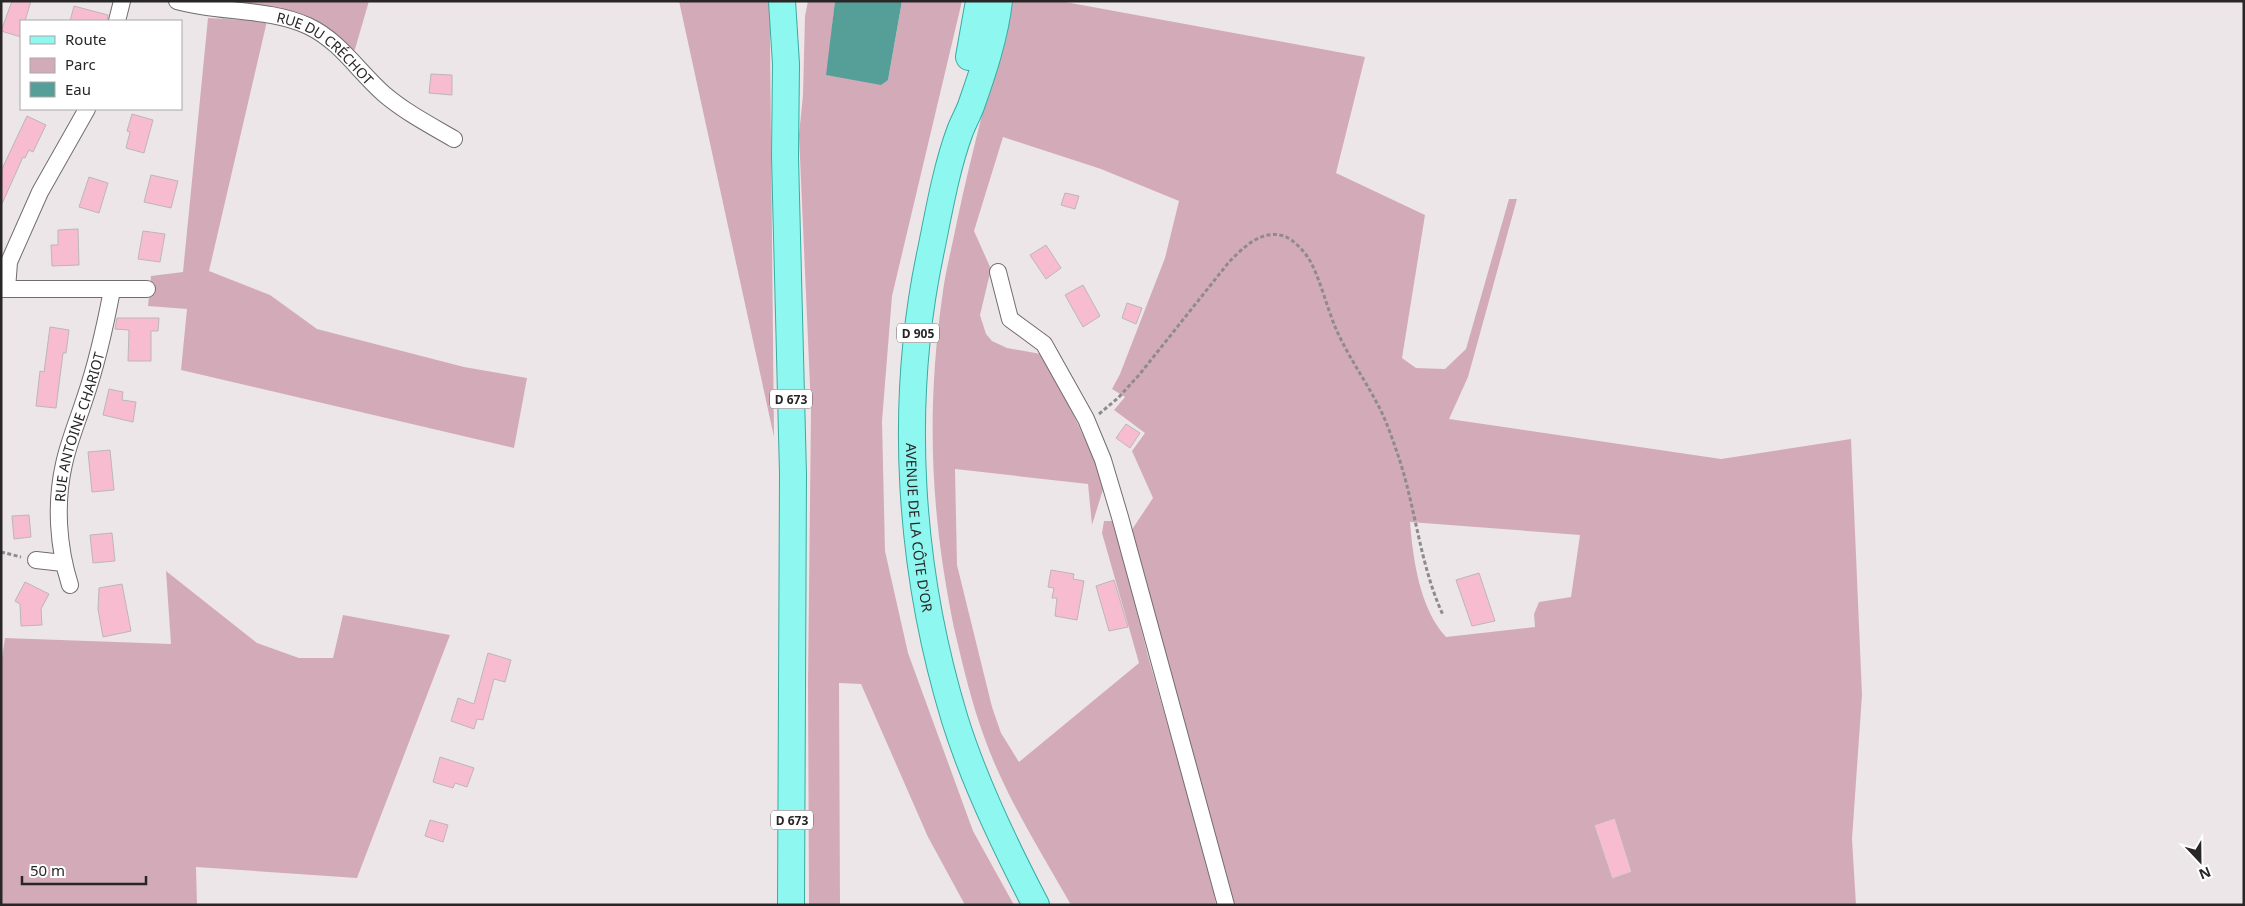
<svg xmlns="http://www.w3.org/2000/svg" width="2245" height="906" font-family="'Noto Sans',sans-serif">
	<rect width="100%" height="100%" fill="#ece6e8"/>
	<path fill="#d3abb8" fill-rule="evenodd" d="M202,1H369L355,49L351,55L336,41Z
		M679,1H773L770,39L774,437Z
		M808,1H835L827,75L888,80L902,1H962L892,296L882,421L885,551L908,653L973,831L1014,905H965L928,837L861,684L839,683L840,905H809L808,683L811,409L799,135L803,95L805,16Z
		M1012,1H1060L1365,57L1336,173L1425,215L1402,358L1416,368L1445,369L1466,349L1509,199H1517L1468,377L1449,419L1721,459L1851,439L1862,695L1852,839L1856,905H1232L1131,531L1153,498L1132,451L1145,433L1114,410L1125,397L1112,389L1120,374L1165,258L1179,201L1101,169L1003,137L974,231L991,269L980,315L986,334L992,341L1007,348L1041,354L1069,405L1105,483L1092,525L1088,484L955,469L957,565L992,707L1001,733L1019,762L1139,663L1102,533L1104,521H1113L1115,524L1148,656L1212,881L1216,905H1071C1041,852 1007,799 986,742C972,705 963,666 954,628C930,511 926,409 943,291C946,269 952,247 956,226C972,150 992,76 1012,1ZM1410,522L1580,535L1571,597L1539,602L1534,614L1535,627L1446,637C1420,609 1413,560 1410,522Z
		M208,18L267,21L209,271L270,295L317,329L464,367L527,378L514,448L181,370L187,309L148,306L151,276L183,272Z
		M166,571L257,643L299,658H333L343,615L450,635L357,878L196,867L197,905H1V665L5,638L171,644Z"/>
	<path fill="#569f99" d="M835,1H902L888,80L881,85L826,75Z"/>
	<path fill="#f8bcd1" stroke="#bcb6b8" d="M12,1H31L25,21H21V37L1,31Z
		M74,6L108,15L107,21H70Z
		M431,74L452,75V95L429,93Z
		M132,114L153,120L144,153L126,148L130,132L127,131Z
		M27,116L46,125L33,152L29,150L25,158L23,157L1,206V171Z
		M151,175L178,181L171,208L144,202Z
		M89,177L108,183L99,213L79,207Z
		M1065,193L1079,196L1075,209L1061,205Z
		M78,229L79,265L52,266L51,245H58V230Z
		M143,231L165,234L160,262L138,259Z
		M1046,245L1061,268L1046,279L1030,255Z
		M1083,285L1100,316L1083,327L1065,295Z
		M1127,303L1142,308L1136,324L1122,318Z
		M117,318H159L158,331H151V361H128L129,330L115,329Z
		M50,327L69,330L66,353H63L56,408L36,406L40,371L44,372Z
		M109,389L123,392L122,400L136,402L133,422L103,415Z
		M1126,424L1140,433L1130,448L1116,438Z
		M110,450L114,490L92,492L88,452Z
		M29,515L31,537L14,539L12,516Z
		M112,533L115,561L93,563L90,535Z
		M1051,570L1074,574L1073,579L1084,581L1077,620L1055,616L1057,598H1052L1054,588L1048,587Z
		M1479,573L1495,621L1472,626L1456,580Z
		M1114,580L1128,627L1109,631L1096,586Z
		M25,582L49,594L41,609L42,625L21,626L20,604L15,601Z
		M122,584L131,631L103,637L98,609L99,588Z
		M488,653L511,660L505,682L494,679L483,720L477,719L474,729L451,721L458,698L474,704Z
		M440,757L474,768L467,787L455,783L453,788L433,782Z
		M1615,818L1632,872L1612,879L1594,825Z
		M430,820L448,825L443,842L425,836Z"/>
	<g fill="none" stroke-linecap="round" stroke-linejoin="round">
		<defs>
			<g id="minor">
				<path id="s1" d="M177,1C219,13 269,8 308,26C340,41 358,71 384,94C405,112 430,125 454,139"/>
				<path d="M117,21L122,1"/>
				<path d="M998,272L1010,319L1044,344L1086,419L1103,460L1120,517L1226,905"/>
				<path d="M1,289H147"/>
				<path d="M7,289L9,262L40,192L87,109"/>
				<path d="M36,560L63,563"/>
				<path id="s2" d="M70,585C58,547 55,504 64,464C69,441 78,420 85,398C97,363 105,327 112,290"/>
			</g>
			<g id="primary">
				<path d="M782,1L786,64L785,157L793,474L791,905"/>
				<path id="s3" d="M999,1C995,36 983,72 971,106C968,114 963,123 960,131C946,169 939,211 931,250C898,404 909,569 955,720C975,784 1005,846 1036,905"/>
				<path d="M969,57L979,1"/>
			</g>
		</defs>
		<use href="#minor" stroke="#726d6e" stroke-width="18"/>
		<use href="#primary" stroke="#39aba3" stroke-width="28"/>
		<path stroke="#8f8b8d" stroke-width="3" stroke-dasharray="4 2.5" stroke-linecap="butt" d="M1099,414L1118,398L1139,375L1229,262C1243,248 1261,229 1284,236C1293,239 1304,251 1309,259C1320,278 1327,308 1336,329C1348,356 1365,380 1378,405C1387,422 1393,441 1399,458C1416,510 1420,565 1443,615
			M1,552L21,557"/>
		<use href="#minor" stroke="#fff" stroke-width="16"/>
		<use href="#primary" stroke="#8ef7f0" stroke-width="26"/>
	</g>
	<g text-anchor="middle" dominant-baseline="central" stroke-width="4.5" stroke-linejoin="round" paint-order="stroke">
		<g fill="#fff" stroke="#686768" stroke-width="1">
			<rect x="897" y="323.5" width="42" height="19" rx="4"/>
			<rect x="770" y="389.5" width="42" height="19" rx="4"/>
			<rect x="771" y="810.5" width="42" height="19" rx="4"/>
		</g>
		<g font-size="12" font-weight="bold" fill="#282627">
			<text x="918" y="333">D 905</text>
			<text x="791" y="399">D 673</text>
			<text x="792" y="820">D 673</text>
		</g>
		<g font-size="14" fill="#282627" stroke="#fff">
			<text stroke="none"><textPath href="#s1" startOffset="160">RUE DU CRÉCHOT</textPath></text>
			<text stroke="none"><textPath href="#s2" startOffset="162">RUE ANTOINE CHARIOT</textPath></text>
			<text stroke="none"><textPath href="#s3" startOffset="538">AVENUE DE LA CÔTE D'OR</textPath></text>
		</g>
	</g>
	<rect width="2245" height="906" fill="none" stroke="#282627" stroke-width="5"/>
	<rect x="20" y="20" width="162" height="90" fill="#ffffff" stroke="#a9a8a9"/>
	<rect x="30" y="36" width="25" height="8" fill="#8ef7f0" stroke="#a9a8a9"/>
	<text x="65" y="45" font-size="15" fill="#282627">Route</text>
	<rect x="30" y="58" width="25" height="15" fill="#d3abb8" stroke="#a9a8a9"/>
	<text x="65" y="70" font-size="15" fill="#282627">Parc</text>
	<rect x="30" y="82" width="25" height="15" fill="#569f99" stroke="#a9a8a9"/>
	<text x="65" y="95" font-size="15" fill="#282627">Eau</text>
	<g transform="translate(2200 861) rotate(158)" stroke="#ffffff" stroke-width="4" paint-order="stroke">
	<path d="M0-4L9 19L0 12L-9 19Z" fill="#282627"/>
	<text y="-8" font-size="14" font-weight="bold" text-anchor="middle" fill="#282627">N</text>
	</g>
	<path d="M22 876v8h124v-8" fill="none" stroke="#282627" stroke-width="2.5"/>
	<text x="30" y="876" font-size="15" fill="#282627" stroke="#ffffff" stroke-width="4" paint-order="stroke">50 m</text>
</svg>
